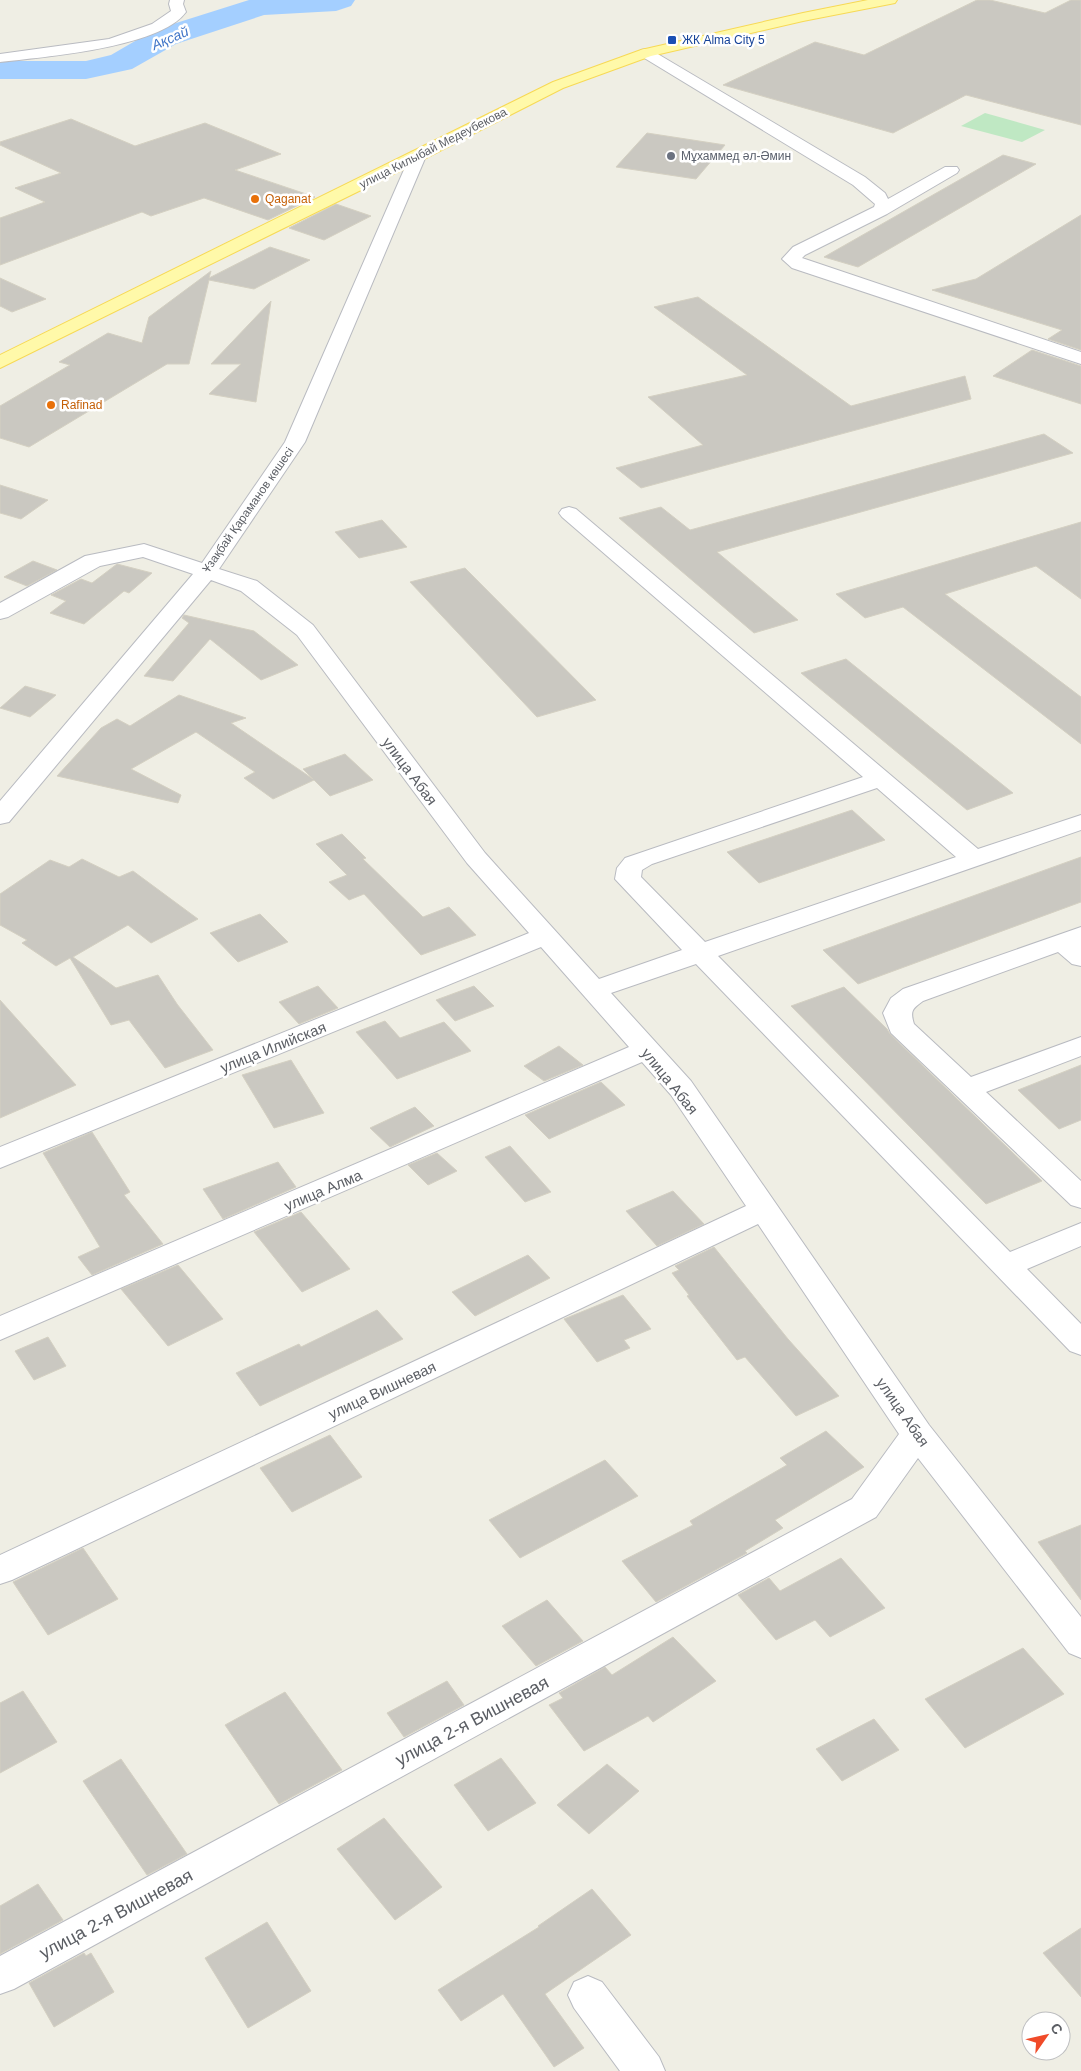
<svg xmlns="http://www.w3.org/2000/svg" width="1081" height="2071" font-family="Helvetica,sans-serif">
	<rect width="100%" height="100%" fill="#efeee4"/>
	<path fill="#bfe8c3" d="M985,113L1045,130L1022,142L961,126Z"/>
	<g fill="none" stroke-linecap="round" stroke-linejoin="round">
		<path fill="#a4cfff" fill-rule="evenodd" d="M249,0H355L351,6L336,11L264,15L176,44L132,69L86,79H0V61H86L111,55L154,30Z"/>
	</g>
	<path fill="#cac8c1" stroke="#d4d0c2" d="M977,0H990L1045,13L1071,0H1081V125L966,95L893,133L723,85L815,42L864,55Z
		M71,119L135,146L205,123L281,154L235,170L315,197L268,220L204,198L151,216L142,212L0,265V218L45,202L15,188L61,173L0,145V142Z
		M647,133L725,145L696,179L616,167Z
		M1003,155L1036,164L858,267L824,257Z
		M336,204L371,216L324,240L289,228Z
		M1081,215V350L1048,339L1062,330L932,290L976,279Z
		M270,247L310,260L254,289L209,280L189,364H167L29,447L0,438V406L70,365L59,362L108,333L142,343L149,317L211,271L209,278Z
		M0,278L46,299L12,312L0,306Z
		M698,297L851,406L965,376L971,399L641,488L616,468L703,445L648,397L747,375L654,307Z
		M271,301L256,402L209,394L241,364H211Z
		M1032,350L1081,366V404L993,376Z
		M1044,434L1073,453L717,552L798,620L754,633L619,518L661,507L690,530Z
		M0,485L48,500L21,519L0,513Z
		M382,520L407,547L359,558L335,532Z
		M1081,522V599L1036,566L945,594L1081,697V744L903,607L865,618L836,594Z
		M33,561L57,570L27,586L4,577Z
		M117,564L152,573L129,593L124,591L84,624L50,613L66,601L51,595L81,579L92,583Z
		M465,568L596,700L537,717L410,582Z
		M184,615L254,631L298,665L261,680L210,639L173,681L144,676L189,623L182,618Z
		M846,659L929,726L1013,793L967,810L801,673Z
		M25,686L56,695L30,717L0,708Z
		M179,695L246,718L231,723L313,779L303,769L345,754L373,780L330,796L314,780L273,799L244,778L255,772L196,732L131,769L181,795L178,803L57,776L101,728L117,719L130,726Z
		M852,810L885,840L759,883L727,852Z
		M342,834L366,858L363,859L423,917L449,907L476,935L421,955L364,894L349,900L329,882L347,875L316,844Z
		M1081,857V902L858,984L823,950Z
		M82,859L119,877L133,871L198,919L151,943L128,925L73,957L116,988L158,975L177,1004L213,1050L165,1068L129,1020L111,1025L70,958L56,966L22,943L27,940L0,925V894L50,860L69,867Z
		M260,914L288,942L238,962L210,933Z
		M318,986L338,1008L299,1024L279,1002Z
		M474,986L494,1006L455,1021L436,1000Z
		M844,987L887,1029L890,1034L1042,1181L986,1204L791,1006Z
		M0,1000L76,1085L0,1118Z
		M385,1021L400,1038L444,1022L471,1051L397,1079L356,1032Z
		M559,1046L583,1065L544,1081L524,1066Z
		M291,1060L324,1113L274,1128L242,1075Z
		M1081,1065V1120L1059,1129L1018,1090Z
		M601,1082L625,1105L549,1139L525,1115Z
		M415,1107L434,1126L390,1147L370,1128Z
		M92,1132L130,1192L124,1195L163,1244L92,1275L78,1257L100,1247L43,1153Z
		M510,1146L551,1192L525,1202L485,1157Z
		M437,1153L457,1171L428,1185L408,1165Z
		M278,1162L296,1187L223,1219L203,1189Z
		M673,1191L704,1224L657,1246L626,1211Z
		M301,1212L350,1269L302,1292L254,1232Z
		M714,1247L788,1339L839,1396L796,1416L745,1357L737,1360L687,1296L689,1295L672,1273L679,1270L675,1266Z
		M528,1255L550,1278L475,1316L452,1292Z
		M178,1265L223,1319L168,1346L121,1289Z
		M623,1295L651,1329L624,1340L630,1348L597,1362L564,1319Z
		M377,1310L403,1339L260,1406L236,1373L299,1344L301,1347Z
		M48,1337L66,1366L34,1380L15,1351Z
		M826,1431L864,1467L775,1520L783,1528L745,1551L747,1553L656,1602L622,1561L693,1525L690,1521L787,1465L780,1458Z
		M330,1435L362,1477L292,1512L260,1468Z
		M605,1460L638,1496L520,1558L489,1520Z
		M1081,1525V1600L1038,1542Z
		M83,1548L118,1599L48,1635L13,1582Z
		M841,1558L885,1608L830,1637L815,1620L776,1640L738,1595L769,1578L780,1591Z
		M547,1600L583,1641L536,1666L502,1626Z
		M673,1637L716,1681L653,1722L648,1716L584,1751L549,1705L563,1698L559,1693L605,1667L612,1675Z
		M1023,1648L1064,1694L965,1748L925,1699Z
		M447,1681L464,1705L404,1737L387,1713Z
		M23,1691L57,1742L0,1773V1703Z
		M285,1692L342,1770L279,1804L225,1725Z
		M874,1719L899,1750L842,1781L816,1749Z
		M501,1758L536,1803L488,1831L454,1785Z
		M121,1759L187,1854L147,1875L83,1781Z
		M607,1764L639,1791L589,1834L557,1805Z
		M384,1818L442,1887L395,1920L337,1849Z
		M38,1884L63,1920L0,1954V1906Z
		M592,1889L631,1935L545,1994L584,2048L554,2067L503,1994L461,2021L438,1990L539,1927L538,1926Z
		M267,1922L311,1991L248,2028L205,1958Z
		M1081,1928V1997L1043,1953Z
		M84,1953L86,1956L91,1953L114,1992L54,2027L29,1983Z"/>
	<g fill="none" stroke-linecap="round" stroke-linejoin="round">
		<defs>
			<path id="minor" d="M170,0H184L183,4L186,12C160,48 43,57 0,62V54L109,39L152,24L171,11L169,4Z
				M646,49L651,50L865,177L885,193L888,199L945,167H957L959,170L957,173L887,214L805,255L802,258L1081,352V364L792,268L782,259L793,247L874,207L875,204L853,185L641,56L639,53L641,50Z
				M418,151L424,153L426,156L305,442L219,569L257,581L313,625L485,853L599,979L682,950L615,879L617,868L625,858L863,777L562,517L559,513L562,509L569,507L576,509L978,849L1081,815V830L718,956L1010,1252L1081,1223V1246L1027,1269L1081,1324V1355L1070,1351L696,964L611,993L691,1081L929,1425L1081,1617V1658L1069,1653L918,1458L876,1517L14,1989L0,1994V1956L852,1499L899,1434L758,1224L12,1580L0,1584V1555L746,1206L671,1095L642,1062L0,1340V1316L629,1047L541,947L0,1168V1147L529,933L467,863L297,635L241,591L211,580L9,822L0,824V801L193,574L143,557L100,566L8,617L0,619V603L85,556L144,544L202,563L285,442L410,156L412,153ZM877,788L956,857L705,942L641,877L642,870L652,864Z
				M1081,927V966L1072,964L1058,952L923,1001C912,1009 910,1011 914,1024L971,1077L1081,1037V1056L986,1092L1081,1181V1208L1071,1205L891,1033L883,1013L891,998L903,989Z
				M588,1976L602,1982L659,2057L665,2071H620L574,2008L568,1995L574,1982Z"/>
			<path id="major" d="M868,0H897L895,3L890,4L803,21L651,56L563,88L424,159L0,368V355L553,82L641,50L803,13Z"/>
		</defs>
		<use href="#minor" stroke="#b9bbc1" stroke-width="2"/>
		<use href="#major" stroke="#f7d955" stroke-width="2"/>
		<use href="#minor" fill="#fff" fill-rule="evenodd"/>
		<use href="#major" fill="#fff9a9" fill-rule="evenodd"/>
	</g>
	<rect fill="#1a4fb4" stroke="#fff" stroke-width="2" x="667" y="35" width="10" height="10" rx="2.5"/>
	<circle fill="#6b7280" stroke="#fff" stroke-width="2" cx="671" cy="156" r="5"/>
	<g fill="#e8710a" stroke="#fff" stroke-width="2">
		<circle cx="255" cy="199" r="5"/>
		<circle cx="51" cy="405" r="5"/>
	</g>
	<g text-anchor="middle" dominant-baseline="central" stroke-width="5" stroke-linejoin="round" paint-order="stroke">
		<g font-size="12" fill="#164399" stroke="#fff" text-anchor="start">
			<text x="682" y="40">ЖК Alma City 5</text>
		</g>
		<g font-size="12" fill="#5c5f65" stroke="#fff">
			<text transform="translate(433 148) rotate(-27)">улица Килыбай Медеубекова</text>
			<text transform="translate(248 510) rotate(-55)">Ұзақбай Қараманов көшесі</text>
		</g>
		<g font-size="12" fill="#5b616d" stroke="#fff" text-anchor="start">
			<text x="681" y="156">Мұхаммед әл-Әмин</text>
		</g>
		<g font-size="12" fill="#c56008" stroke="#fff" text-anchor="start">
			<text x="265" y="199">Qaganat</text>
			<text x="61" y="405">Rafinad</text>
		</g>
		<g font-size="14" font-style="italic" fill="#4176c8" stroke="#fff">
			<text transform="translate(170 38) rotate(-23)">Ақсай</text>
		</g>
		<g font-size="15" fill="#5c5f65" stroke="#fff">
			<text transform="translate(410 771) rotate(53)">улица Абая</text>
			<text transform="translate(273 1047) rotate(-22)">улица Илийская</text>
			<text transform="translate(670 1081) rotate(51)">улица Абая</text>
			<text transform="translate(323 1190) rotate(-23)">улица Алма</text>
			<text transform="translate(382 1390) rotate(-25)">улица Вишневая</text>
			<text transform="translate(903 1412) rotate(55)">улица Абая</text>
		</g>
		<g font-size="18" fill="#5c5f65" stroke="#fff">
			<text transform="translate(472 1721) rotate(-28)">улица 2-я Вишневая</text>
			<text transform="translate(116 1914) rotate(-28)">улица 2-я Вишневая</text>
		</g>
	</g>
	<g transform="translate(1046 2036) rotate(56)"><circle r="24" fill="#ffffff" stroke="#bebfc1"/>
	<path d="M0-4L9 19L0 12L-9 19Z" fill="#f04b29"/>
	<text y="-8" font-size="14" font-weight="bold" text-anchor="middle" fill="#5c5f65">С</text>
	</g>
</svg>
